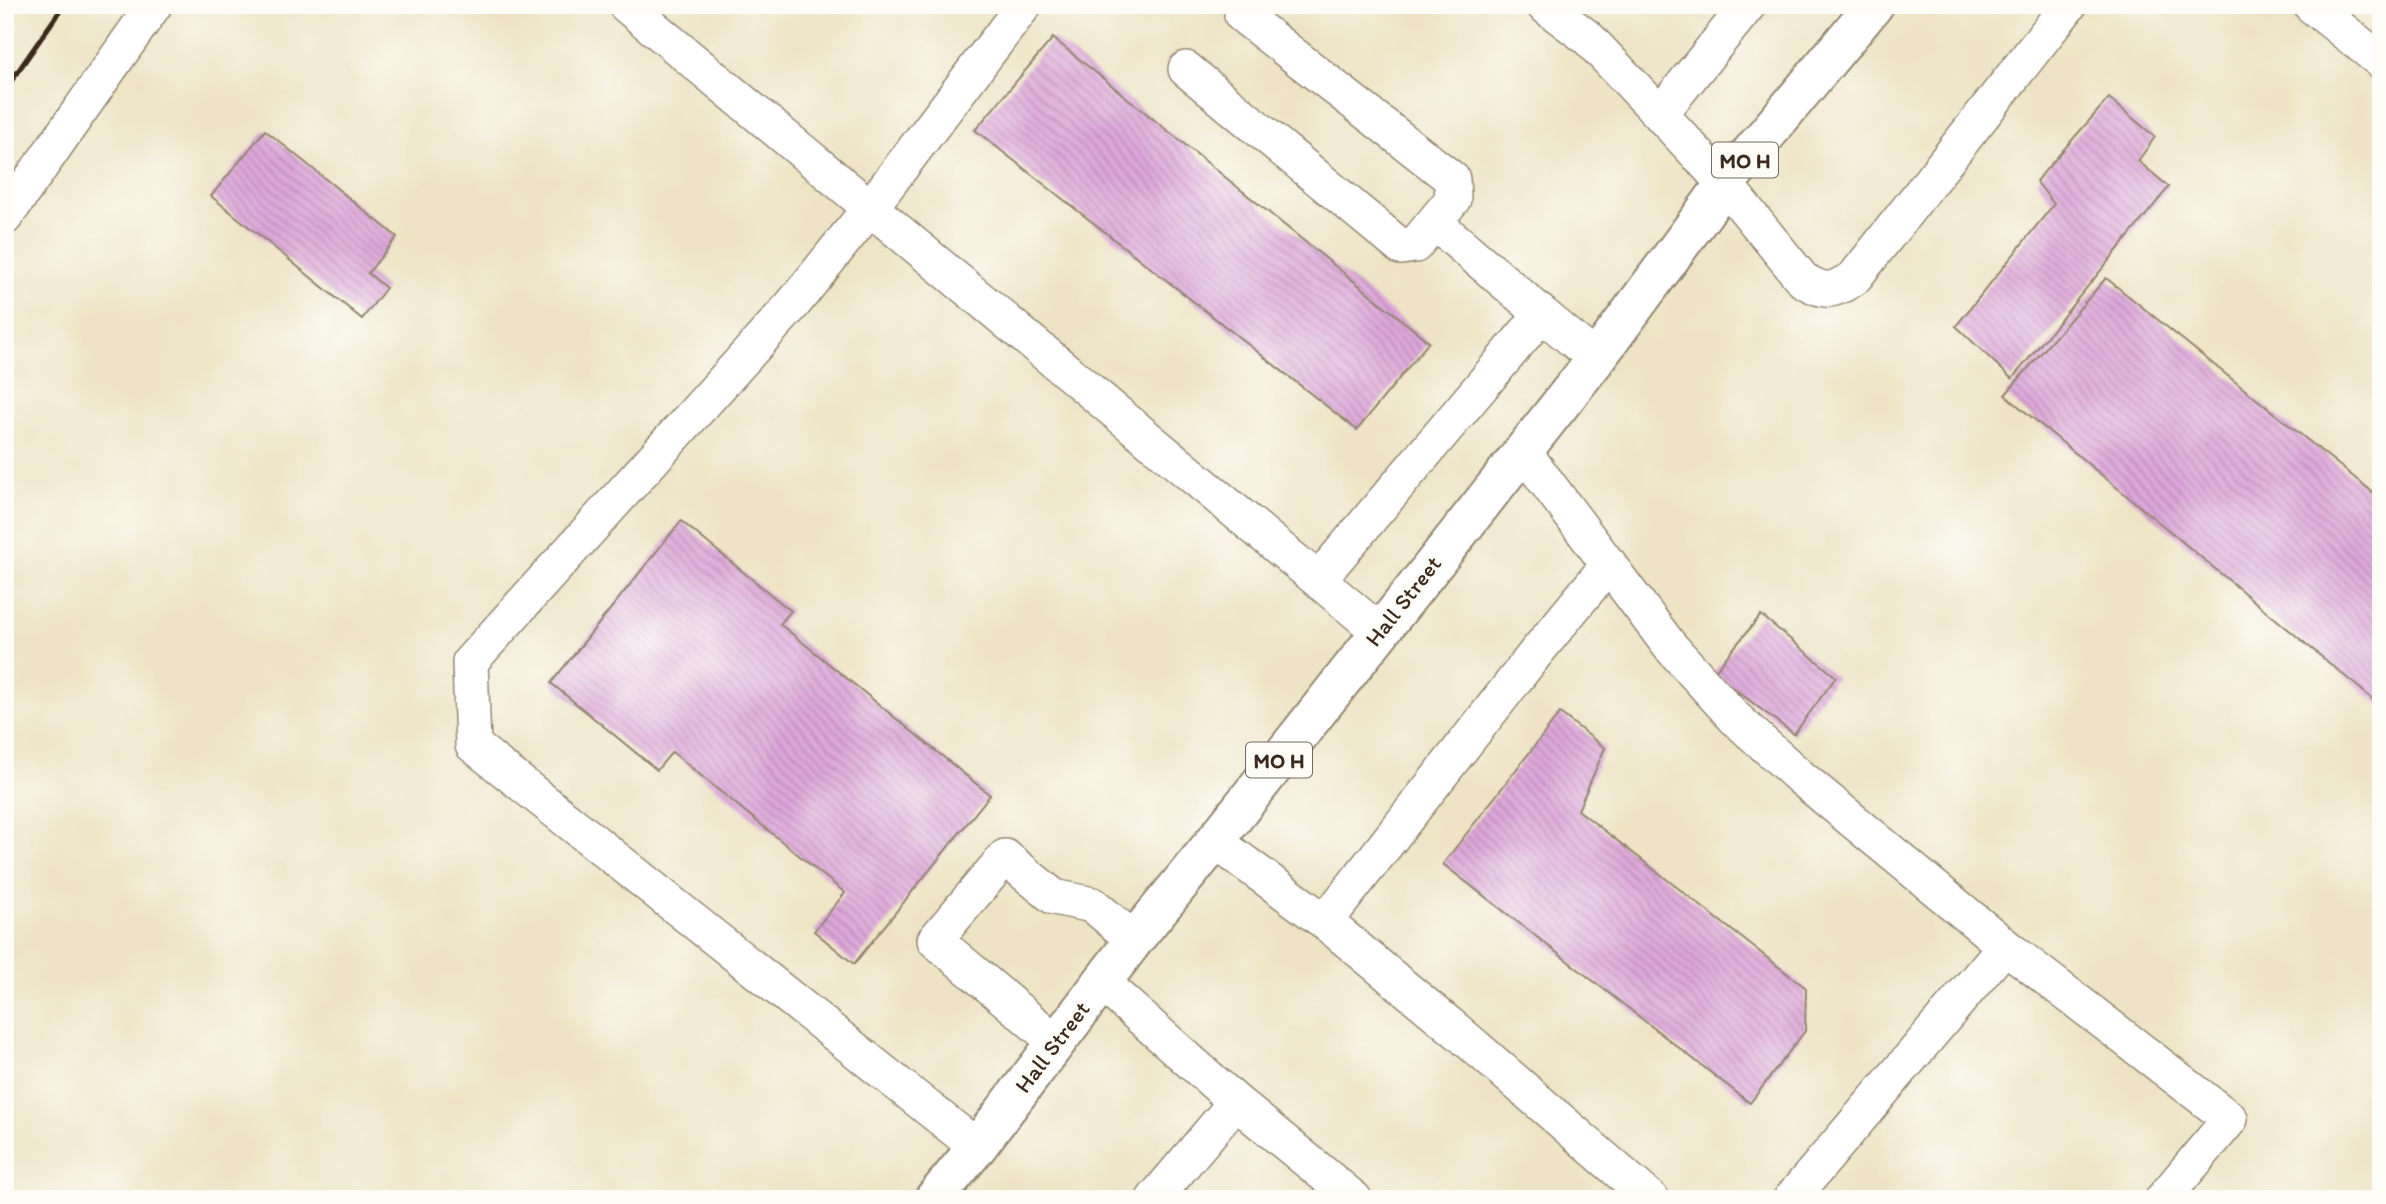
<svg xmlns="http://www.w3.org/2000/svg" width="2386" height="1204" font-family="Itim,sans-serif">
	<defs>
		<pattern id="building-back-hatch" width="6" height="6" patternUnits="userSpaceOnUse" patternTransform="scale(1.75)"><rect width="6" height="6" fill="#dda7da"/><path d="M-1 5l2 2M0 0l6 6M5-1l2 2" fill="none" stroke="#b488b0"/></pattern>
	</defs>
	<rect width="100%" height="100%" fill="#fdfcf7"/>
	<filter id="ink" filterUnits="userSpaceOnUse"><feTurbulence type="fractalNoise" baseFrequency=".0143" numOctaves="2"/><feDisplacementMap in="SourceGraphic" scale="14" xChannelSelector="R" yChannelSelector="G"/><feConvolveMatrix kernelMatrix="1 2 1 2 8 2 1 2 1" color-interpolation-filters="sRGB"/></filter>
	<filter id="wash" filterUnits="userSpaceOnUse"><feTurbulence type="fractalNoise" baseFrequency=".00686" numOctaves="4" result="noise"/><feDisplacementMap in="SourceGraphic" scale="28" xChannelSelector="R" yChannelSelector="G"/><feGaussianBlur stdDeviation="1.57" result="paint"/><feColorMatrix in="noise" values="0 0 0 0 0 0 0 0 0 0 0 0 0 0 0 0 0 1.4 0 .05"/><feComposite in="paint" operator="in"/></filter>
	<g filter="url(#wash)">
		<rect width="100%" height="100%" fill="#eee4c5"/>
		<g id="blocks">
			<path fill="url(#building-back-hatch)" d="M1053,38L1429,342L1357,430L975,130Z
				M2109,98L2155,137L2138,161L2169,187L2012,379L1956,326L2054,204L2036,181Z
				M265,130L397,237L368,273L386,288L362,319L211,196Z
				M2106,278L2381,499V706L2005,395Z
				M681,521L791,611L780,624L990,795L854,964L814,931L845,893L672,752L657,770L551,683Z
				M1761,615L1836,677L1794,734L1713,673Z
				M1560,713L1605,748L1578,810L1806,988L1805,1031L1750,1103L1443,864Z"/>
		</g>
	</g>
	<g filter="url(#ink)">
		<use href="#blocks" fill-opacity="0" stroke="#948772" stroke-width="2"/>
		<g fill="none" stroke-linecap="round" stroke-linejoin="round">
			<defs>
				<path id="minor" d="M626,5L1318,580
					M1544,5L1588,38L1660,114
					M1748,5L1660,114L1725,184L1803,280C1826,293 1831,292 1854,278L2069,5
					M2311,5L2381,61
					M1186,69L1401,247L1415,245L1453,199L1452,179L1242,15
					M5,217L154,5
					M1434,222L1542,314
					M1523,451L1669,645L1735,718L1799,776L2005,946L1791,1199
					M1379,631L1318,580L1542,314L1596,359
					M1215,841L1325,922L1535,654L1609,564
					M1325,922L1457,1031L1651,1199
					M2005,946L2230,1119L2163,1199
					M1101,982L1236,1102
					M1056,1042L935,940L1005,857L1054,897L1093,905L1134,940
					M977,1147L473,745L470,662L793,304L870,208L1024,5
					M1154,1199L1236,1102L1354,1199"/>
				<path id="major" d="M934,1199L977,1147L1134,940L1215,841L1596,359L1725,184L1874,5"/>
			</defs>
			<use href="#minor" stroke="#948772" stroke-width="38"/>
			<use href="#major" stroke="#948772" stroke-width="42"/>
			<use href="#minor" stroke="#fff" stroke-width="35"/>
			<use href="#major" stroke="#fff" stroke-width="38"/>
			<path stroke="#3b2a1e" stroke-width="5" d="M5,90L64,5"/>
		</g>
	</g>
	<g text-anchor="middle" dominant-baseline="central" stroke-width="6" stroke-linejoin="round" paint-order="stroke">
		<g fill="#fdfcf7" stroke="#75695f" stroke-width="2">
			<rect x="1712" y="142.5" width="66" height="35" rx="5"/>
			<rect x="1246" y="742.5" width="66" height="35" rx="5"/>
		</g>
		<g font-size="21" font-weight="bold" fill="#3b2a1e">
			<text x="1745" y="160">MO H</text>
			<text x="1279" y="760">MO H</text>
		</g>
		<g font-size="23" fill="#3b2a1e" stroke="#fdfcf7">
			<text transform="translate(1403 601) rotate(-52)">Hall Street</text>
			<text transform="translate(1052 1047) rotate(-53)">Hall Street</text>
		</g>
	</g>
	<rect width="2386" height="1204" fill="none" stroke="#fdfcf7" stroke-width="28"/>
</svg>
